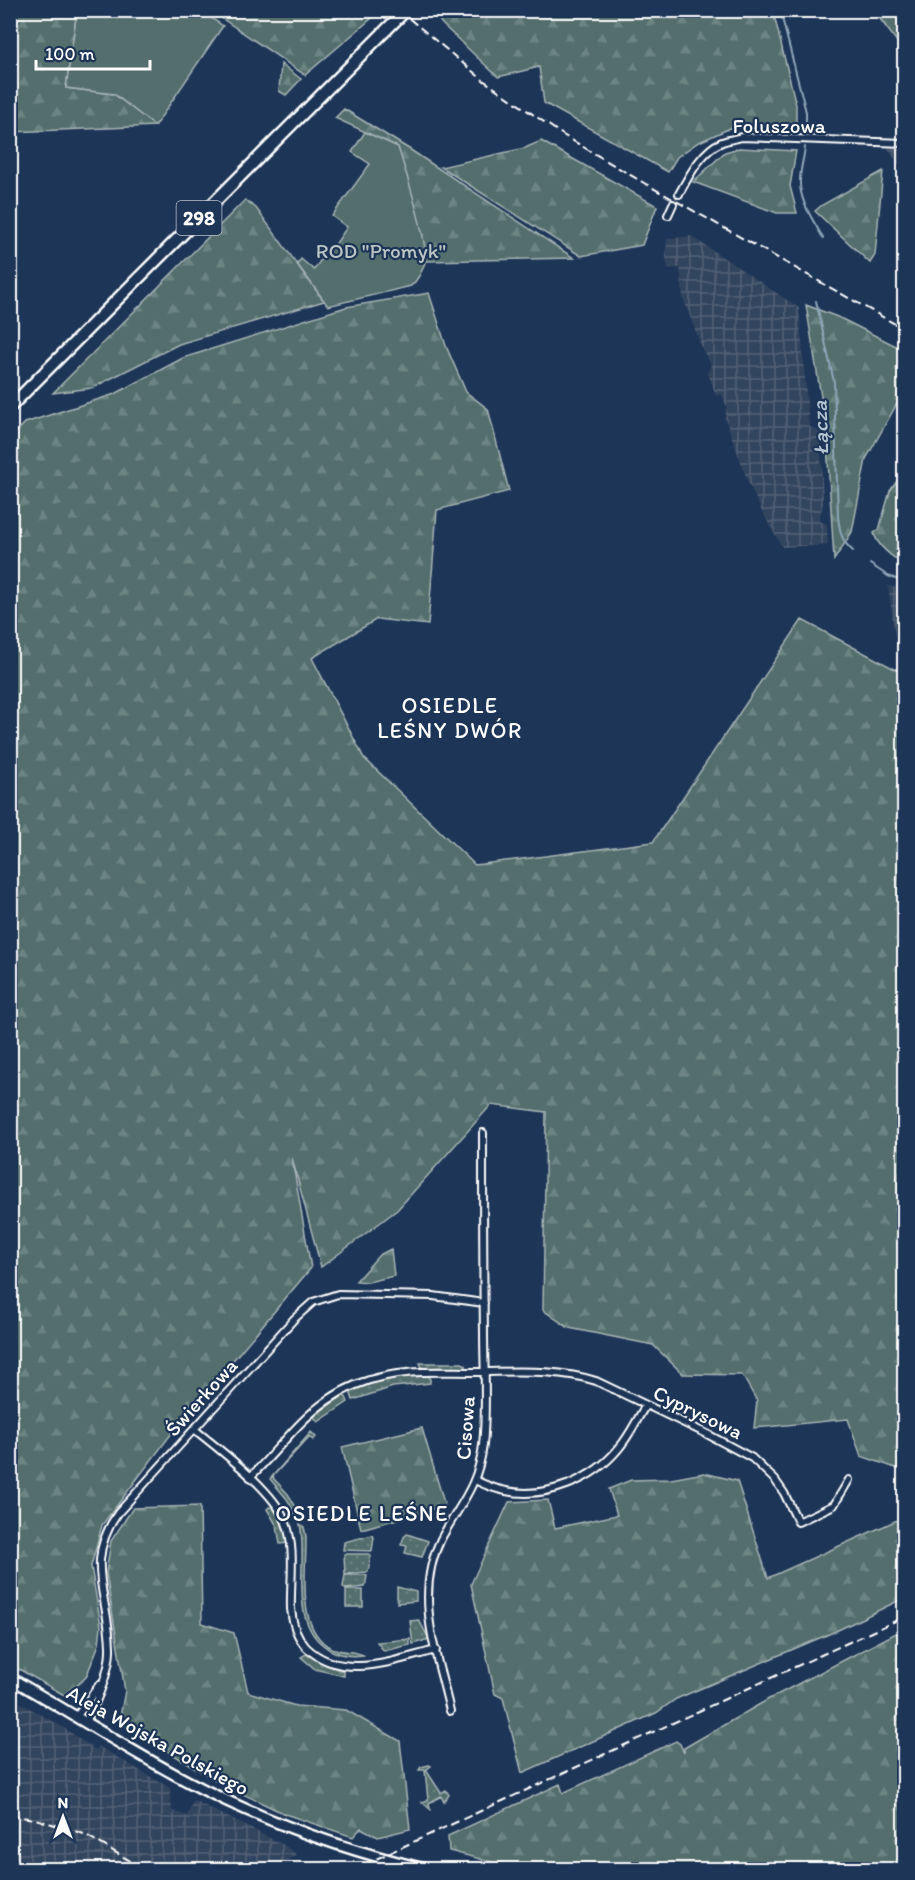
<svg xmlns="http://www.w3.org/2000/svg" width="915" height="1880" font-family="Itim,sans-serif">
	<defs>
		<pattern id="industrial-grid" width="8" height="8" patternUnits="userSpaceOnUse" patternTransform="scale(1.5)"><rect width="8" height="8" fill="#33455e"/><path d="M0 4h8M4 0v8" fill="none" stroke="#526176"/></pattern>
		<pattern id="grass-dots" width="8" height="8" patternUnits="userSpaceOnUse" patternTransform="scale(1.5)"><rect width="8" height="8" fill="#526e6c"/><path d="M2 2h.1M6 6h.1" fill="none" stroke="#6c8482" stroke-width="1.8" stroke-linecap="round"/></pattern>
		<pattern id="forest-firs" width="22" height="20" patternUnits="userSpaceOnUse" patternTransform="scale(1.5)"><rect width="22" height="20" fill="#526e6c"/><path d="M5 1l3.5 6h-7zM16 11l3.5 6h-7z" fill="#6c8482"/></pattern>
	</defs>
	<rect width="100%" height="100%" fill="#1d3557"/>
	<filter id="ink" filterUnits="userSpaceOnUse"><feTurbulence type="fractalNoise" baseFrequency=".0167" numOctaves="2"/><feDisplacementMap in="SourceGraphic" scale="12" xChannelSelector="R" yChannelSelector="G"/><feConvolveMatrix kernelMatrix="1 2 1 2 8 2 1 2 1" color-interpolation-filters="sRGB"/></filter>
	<g filter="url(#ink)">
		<path fill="url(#industrial-grid)" d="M889,138H904V171L888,149Z
			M691,236L799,308L809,426L820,432L823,503L819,521L827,524L828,545L782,547L761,510L748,482L725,418L727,407L721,393L716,396L708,373L711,364L703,351L683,298L680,268L668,269L666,257L667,239Z
			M888,586L904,589V649L896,643Z
			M10,1697L58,1724L96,1750L98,1746L170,1788L172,1811L187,1816L193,1800L284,1845L297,1855L270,1869H11Z"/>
		<path fill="url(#grass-dots)" stroke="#a8b6b6" stroke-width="1.5" d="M420,1363H462L466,1365V1369L422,1368Z
			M411,1376H427L430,1379V1383L393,1387L353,1400L351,1394L352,1391L379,1381Z
			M343,1396L346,1397L348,1402L318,1422L313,1416Z
			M311,1432L316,1437L313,1440L309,1437L273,1476L274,1479L288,1494L299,1512L297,1517L287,1499L270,1479Z
			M269,1507L274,1508C282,1518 286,1530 287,1543L280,1544L277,1526L267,1509Z
			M300,1524L304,1527L306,1536C307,1571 295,1628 331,1648C341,1653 353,1650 363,1655C348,1657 334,1655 323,1645C289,1618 308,1562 300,1524Z
			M407,1534L428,1541L422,1557L405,1553L407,1546L401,1545L404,1537Z
			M372,1535L374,1537L372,1551L343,1550L344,1542Z
			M344,1554H369L371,1556L368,1572L345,1574Z
			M345,1575H365L367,1576L365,1587L345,1589L343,1587Z
			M397,1587L416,1592V1601L397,1603Z
			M346,1590H363V1607H346Z
			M419,1620L429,1639L413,1644L410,1621Z
			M410,1639V1645L384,1651L377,1642Z
			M306,1654L326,1665L344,1671V1676L315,1669L301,1657Z
			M429,1765L431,1766L426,1770L441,1793L446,1790L449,1795L444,1802L441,1796L429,1803L430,1809L422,1802L428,1800L425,1770H419L421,1767Z"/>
		<path fill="url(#forest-firs)" stroke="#a8b6b6" stroke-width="1.5" d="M437,10L773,11L796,105V127L737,125L697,143L677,157L668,172L544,103L539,67L498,77L442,24L434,13Z
			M10,11H77L66,88L114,94L155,126L11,132Z
			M376,11L378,13L305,75L211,11Z
			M874,11H904V51Z
			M281,64L301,79L286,95L279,91Z
			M344,109L409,149L574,258L425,261L422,235L398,147L335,118Z
			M541,141L657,206L642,245L581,256L441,167L525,148Z
			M739,148L796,151L790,186L797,213H777L693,182L725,152Z
			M883,171L875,255L870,263L815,211L822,205Z
			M245,200L256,208L324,301L179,344L92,388L53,393Z
			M429,293L446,346L466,392L488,409L509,491L437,510L428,625L377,619L312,658L364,758L475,865L653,842L802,620L904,674V1471L861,1456L848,1419L754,1428L757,1401L742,1375L683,1374L653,1345L569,1328L543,1310L546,1112L491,1105L397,1210L321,1267L292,1158L311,1268L175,1429L102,1525L91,1566L101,1626L99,1644L86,1677L66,1696L10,1664L11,438L25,423L115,394L183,358L346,307Z
			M806,305L840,318L904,350V391L866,459L852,532L834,560L826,427Z
			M904,471V563C892,558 877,545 874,533L879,530L890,491Z
			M391,1249L394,1276L368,1282L356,1281L379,1255Z
			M422,1428L445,1506L361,1529L342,1447Z
			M704,1473L737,1481L768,1578L904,1517V1598L836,1631L676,1699L656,1713L522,1773L503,1698L495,1694L471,1584L509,1502L548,1500L555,1528L617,1515L609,1489L631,1480L671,1479Z
			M200,1506L202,1623L234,1633L248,1692L296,1706L346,1710L400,1741L410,1829L378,1837L361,1828L353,1837L285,1814L222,1784L119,1722L125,1691L106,1573L111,1541L133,1508Z
			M904,1629V1869L523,1870L449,1851L448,1836L560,1784L563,1793L676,1741L680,1744L684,1753V1748L769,1699Z"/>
		<path fill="#526e6c" stroke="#a8b6b6" stroke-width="1.5" d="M77,11H201L223,26L155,126L114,94L66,88Z
			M365,132L398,147C405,169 429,244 425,262C423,270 417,281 411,286L328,306L297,264L301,259L314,270L330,246L333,248L347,227L332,216L370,164L352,152Z"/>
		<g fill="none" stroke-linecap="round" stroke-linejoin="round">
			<path stroke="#90a7bb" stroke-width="2" d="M780,10L806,112V134
				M805,147C804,158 800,169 800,181C799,201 814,221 823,238
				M816,301L834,382L838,517C840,531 841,541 853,551
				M870,564L888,576L904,582"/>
			<defs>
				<path id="street" d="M679,194C689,176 702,150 722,142C727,140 735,139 741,137L904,143
					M668,215L673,204
					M194,1429C220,1450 276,1492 286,1523C296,1550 290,1581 291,1609C292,1622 297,1637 306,1647C342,1682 394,1660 436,1650
					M250,1477C277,1452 297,1421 328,1400C345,1388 365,1380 386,1376C415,1370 444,1372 473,1372C514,1372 556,1368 596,1381L707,1434L752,1458L775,1480L784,1493L798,1522L834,1505L849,1480
					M475,1480C485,1485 495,1489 506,1491C547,1499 593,1480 619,1448C630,1435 637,1419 646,1405
					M450,1711C437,1654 413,1595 441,1539C459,1505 478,1487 483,1445C487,1409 484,1369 484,1332C483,1266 483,1199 483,1133
					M77,1716L99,1685
					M86,1721C97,1702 111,1669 110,1647C109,1595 83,1562 118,1513L294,1319L313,1302L338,1294L433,1296L484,1303"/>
				<path id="secondary" d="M10,1678C70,1712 128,1750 189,1782C265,1822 344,1850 429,1870"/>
				<path id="primary" d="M10,407L387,29"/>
			</defs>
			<use href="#street" stroke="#fff" stroke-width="10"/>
			<use href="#secondary" stroke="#fff" stroke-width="14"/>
			<use href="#primary" stroke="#fff" stroke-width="15"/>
			<use href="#street" stroke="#1d3557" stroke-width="6"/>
			<use href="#secondary" stroke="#1d3557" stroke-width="9"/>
			<use href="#primary" stroke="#1d3557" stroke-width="10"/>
			<path stroke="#fff" stroke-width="2" stroke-dasharray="9 4.5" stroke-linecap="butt" d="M399,10L483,80L563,135L644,183L904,329
				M10,1815L39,1820L84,1834L146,1870
				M10,1863L66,1870
				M352,1870L904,1617"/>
			<defs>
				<path id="primary-bridge" d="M387,29L406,10"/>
			</defs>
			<use href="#primary-bridge" stroke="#fff" stroke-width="15" stroke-linecap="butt"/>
			<use href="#primary-bridge" stroke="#1d3557" stroke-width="10"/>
		</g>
	</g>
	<g text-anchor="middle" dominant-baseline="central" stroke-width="4.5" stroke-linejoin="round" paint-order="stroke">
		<rect fill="#1d3557" stroke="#bbc2cd" stroke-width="1.5" x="176.5" y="201" width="45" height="34" rx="4.5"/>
		<g font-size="20" font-weight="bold" fill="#fff">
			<text x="199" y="218">298</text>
		</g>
		<g font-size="21" fill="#fff" stroke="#1d3557">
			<text x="779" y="125">Foluszowa</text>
			<text transform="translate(201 1397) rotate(-48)">Świerkowa</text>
			<text transform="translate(698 1412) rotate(26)">Cyprysowa</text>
			<text transform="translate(465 1428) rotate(-86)">Cisowa</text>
			<text transform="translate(158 1740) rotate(29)">Aleja Wojska Polskiego</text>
		</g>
		<g font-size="21" fill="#bac5c4" stroke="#1d3557">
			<text x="381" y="250">ROD "Promyk"</text>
		</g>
		<g font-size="22" font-style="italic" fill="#b5c5d2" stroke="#1d3557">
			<text transform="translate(820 428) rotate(-92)">Łącza</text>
		</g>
		<g font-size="22" letter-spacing="1.5" fill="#fff" stroke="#1d3557">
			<text x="450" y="705">OSIEDLE<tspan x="450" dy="25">LEŚNY DWÓR</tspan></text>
			<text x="362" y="1513">OSIEDLE LEŚNE</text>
		</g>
	</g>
	<rect width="915" height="1880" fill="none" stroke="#1d3557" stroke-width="36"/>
	<rect x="18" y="18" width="879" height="1844" fill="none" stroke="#fff" stroke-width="2" filter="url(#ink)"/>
	<g transform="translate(63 1817)" stroke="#1d3557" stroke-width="4.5" paint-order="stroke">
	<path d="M0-4.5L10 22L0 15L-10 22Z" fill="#ffffff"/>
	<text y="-9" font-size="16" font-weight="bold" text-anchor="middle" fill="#ffffff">N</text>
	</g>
	<path d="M36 60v9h114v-9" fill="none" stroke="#ffffff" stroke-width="3"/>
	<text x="45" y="60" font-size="18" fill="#ffffff" stroke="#1d3557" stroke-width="4.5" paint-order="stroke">100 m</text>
</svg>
